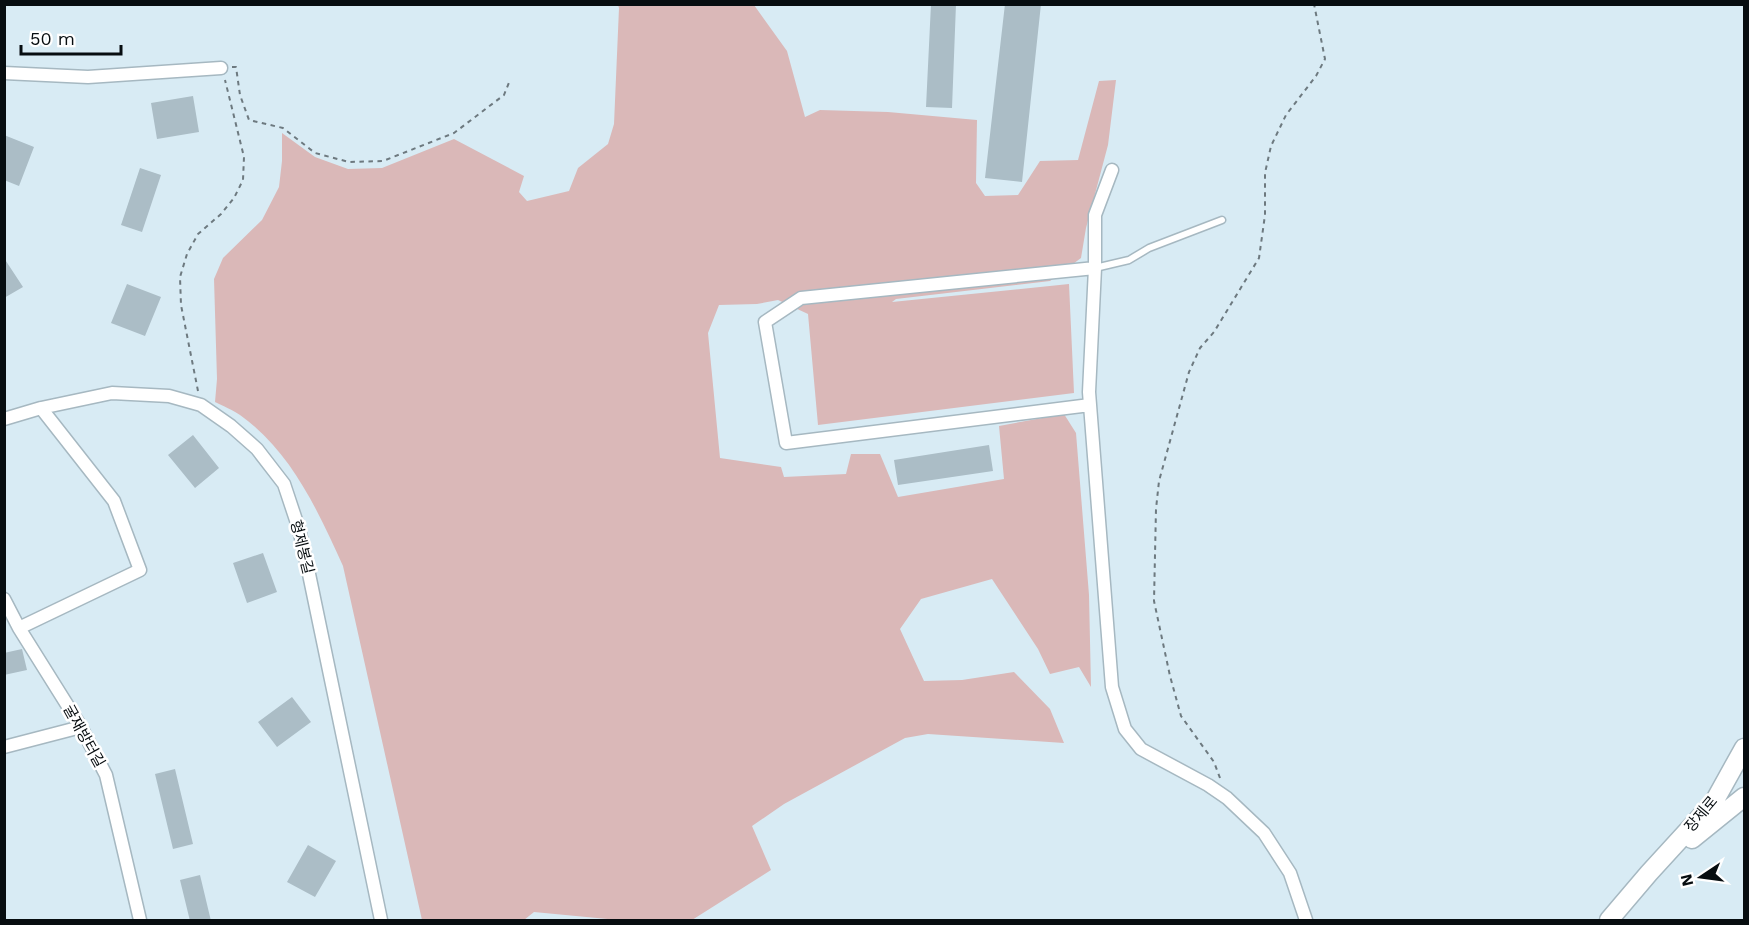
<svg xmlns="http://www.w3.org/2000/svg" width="1749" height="925" font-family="'Work Sans','Noto Sans KR',sans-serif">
	<rect width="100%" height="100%" fill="#d8ebf4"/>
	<path fill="#dab8b8" d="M618,5H754L787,51L805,117L820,110L888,112L977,120L976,183L985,196L1018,195L1040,161L1078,160L1099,81L1116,80L1108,145L1086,228L1081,258L1050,281L896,299L892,302L1069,284L1074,393L818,425L808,314L778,300L757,304L719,305L708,333L720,458L781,467L784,477L846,474L851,454H880L898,497L1004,479L999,426L1064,414L1076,433L1089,595L1091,687L1079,667L1050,674L1038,649L992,579L921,599L900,629L924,681L962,680L1014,672L1050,709L1064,743L928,734L905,738L784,804L752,826L771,870L692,920H618L534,912L524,920H422L343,566C318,511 291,451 240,415C233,410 223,406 215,402L217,379L214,279L223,258L262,220L279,187L282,161V133L315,157L348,169L382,168L454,139L524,176L519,192L527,201L569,191L578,168L608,144L614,124L619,8Z"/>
	<path fill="#abbdc6" d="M931,4H956L952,108L926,107Z
		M1005,4H1041L1022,182L985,178Z
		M193,96L199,132L157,139L151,103Z
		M4,135L34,147L19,186L4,180Z
		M140,168L161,175L142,232L121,225Z
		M4,258L23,287L4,298Z
		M127,284L161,297L145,336L111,323Z
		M193,435L219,468L195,488L168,455Z
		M989,445L993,471L898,485L894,460Z
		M263,553L277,592L247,603L233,563Z
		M22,649L27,670L4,675V653Z
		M292,697L311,722L277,747L258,722Z
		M175,769L193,844L173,849L155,774Z
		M308,845L336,861L315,897L287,882Z
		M200,875L211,921H190L180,880Z"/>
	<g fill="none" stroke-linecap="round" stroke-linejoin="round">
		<defs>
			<path id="lane" d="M1095,268L1129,260L1149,248L1222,220"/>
			<path id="street" d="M4,73L88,77L221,68
				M1112,170L1095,215V268L1089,392L1112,687L1125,729L1141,749L1208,785L1227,798L1264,833L1290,873L1306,920
				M1090,405L786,443L765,322L801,298L1095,268
				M4,419L41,408L112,393L169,396L201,405L231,426L257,449L284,484L299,529L309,574L381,920
				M4,599L19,628L81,727L106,775L140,920
				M19,628L140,570L114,501L41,408
				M4,747L81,727"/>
			<path id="secondary" d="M1692,839L1744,797
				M1609,920L1649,873L1714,802L1744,748"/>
		</defs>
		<use href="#lane" stroke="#a6b8c1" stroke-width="9"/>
		<use href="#street" stroke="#a6b8c1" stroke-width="15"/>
		<use href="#secondary" stroke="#a6b8c1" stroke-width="21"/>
		<path stroke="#6d797f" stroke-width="2" stroke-dasharray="4.5 4.5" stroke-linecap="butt" d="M232,67H236L240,95L249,120L283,128L315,153L349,162L383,161L454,133L504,95L510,80
			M198,391L181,305L180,277L187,254L198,234L221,214L234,198L243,180L244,157L225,80
			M1220,778L1214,762L1181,716L1170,676L1154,601L1156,509L1159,481L1189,372L1200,348L1214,332L1259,258L1265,215V173L1271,146L1286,115L1316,76L1325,59L1314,4"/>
		<use href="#lane" stroke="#fff" stroke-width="6"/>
		<use href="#street" stroke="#fff" stroke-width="12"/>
		<use href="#secondary" stroke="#fff" stroke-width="18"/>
	</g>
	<g text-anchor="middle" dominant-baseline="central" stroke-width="5" stroke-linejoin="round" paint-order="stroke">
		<g font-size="15" fill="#070d10" stroke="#fff">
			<text transform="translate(302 547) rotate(76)">형제봉길</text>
			<text transform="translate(84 736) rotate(61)">굴재방터길</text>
			<text transform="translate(1701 814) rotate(-50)">장제로</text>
		</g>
	</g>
	<rect width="1749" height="925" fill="none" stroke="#070d10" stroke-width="12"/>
	<g transform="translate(1701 877) rotate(257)" stroke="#ffffff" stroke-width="4.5" paint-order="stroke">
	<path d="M0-4.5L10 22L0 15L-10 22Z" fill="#070d10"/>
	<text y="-9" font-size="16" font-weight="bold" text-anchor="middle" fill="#070d10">N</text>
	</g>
	<path d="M21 45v9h100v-9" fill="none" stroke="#070d10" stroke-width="3"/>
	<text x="30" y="45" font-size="18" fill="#070d10" stroke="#ffffff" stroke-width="4.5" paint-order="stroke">50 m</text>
</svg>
